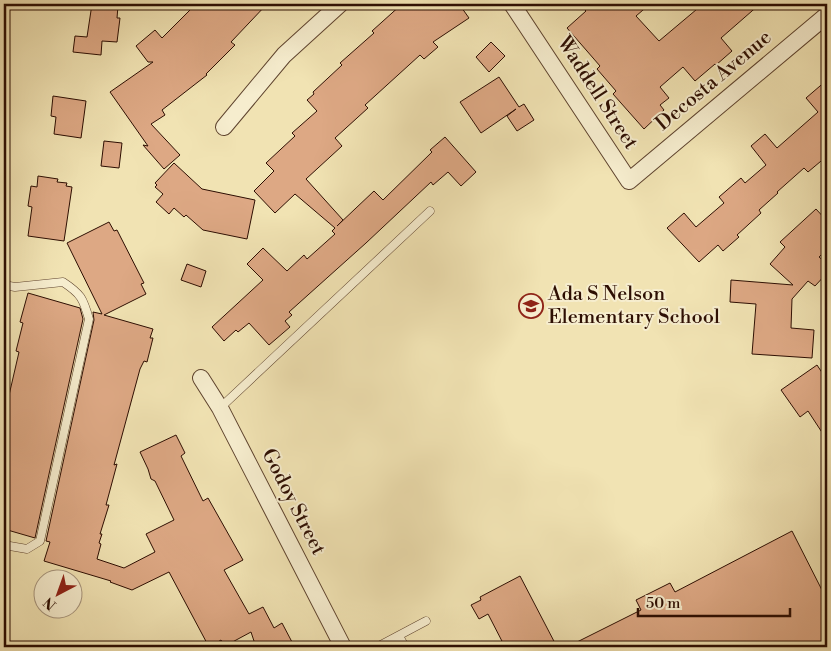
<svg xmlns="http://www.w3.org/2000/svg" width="831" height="651" font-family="'Libre Bodoni',serif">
	<rect width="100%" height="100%" fill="#f1e3b3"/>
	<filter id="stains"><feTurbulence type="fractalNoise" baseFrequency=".004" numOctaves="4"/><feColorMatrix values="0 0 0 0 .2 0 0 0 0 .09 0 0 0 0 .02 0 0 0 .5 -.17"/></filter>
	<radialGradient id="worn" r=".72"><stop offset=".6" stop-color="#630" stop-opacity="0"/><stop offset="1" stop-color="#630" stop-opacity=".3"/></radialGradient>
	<path fill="#dda884" stroke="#2d0e02" d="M92,4L118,6L117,18H120L117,42L102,41L101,55L73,52L75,36L87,37Z
		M196,4H267L231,42L235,45L206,74L207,75L162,110L165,115L151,124L180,155L164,169L143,145L148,146L110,92L153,62H148L136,46L155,30L162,38Z
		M402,4H459L469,18L433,42L438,47L424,59L420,55L365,105L368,108L335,138L342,146L306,179L343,220L337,226L374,191L383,200L432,152L430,150L445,137L476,172L461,186L448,172L433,185L431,182L366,243L289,312L292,315L285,321L290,327L269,345L249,323L238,332L236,330L224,341L212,327L263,280L247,264L263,248L287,271L304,255L307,259L335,234L332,231L335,228L295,194L275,213L254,191L274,171L266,163L295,136L292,133L317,111L307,100L314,94L313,92L342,65L340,63L374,33L372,31Z
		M579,4H650L636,16L659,41L703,4H760L721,38L732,51L716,65L715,64L695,81L683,67L660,87L669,98L660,105L664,110L644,129L613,94L616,91L597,69L600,66L567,28L586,11Z
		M491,42L505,56L489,72L476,57Z
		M499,77L519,107L524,104L534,120L517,131L507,116L516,109L481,133L460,102Z
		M827,80V156L808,172L804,168L777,192L778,193L759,210L761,213L737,235L739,237L723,251L718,245L699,262L667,228L684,213L696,227L724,203L719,197L741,178L745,183L766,165L751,146L765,134L777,148L818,112L806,98Z
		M53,96L86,101L81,138L54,134L56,117L51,116Z
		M104,141L122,143L119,168L101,166Z
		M174,163L202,189L255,200L247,239L203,230L186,215L184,217L174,208L169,214L156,202L163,194L155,187L157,185L155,183Z
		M38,176L58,179L57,182L67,183L66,186L72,187L64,241L28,236L32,207L28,206L31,186L37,187Z
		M816,209L827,221V249L819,257L827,264V273L815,286L808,281L792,299L791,328L814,330L812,358L752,354L756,304L730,302L731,280L793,285L770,264L785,247L780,242Z
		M109,222L114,231L117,230L144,283L141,284L146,294L104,315L153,329L150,338H153L147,362L144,361L140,369L114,465L117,464L106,505H109L100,534H102L99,543L101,544L97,559L124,568L155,552L146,534L174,520L155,481L151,479L148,469L140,452L176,435L185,453L181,456L203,501L208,498L243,560L224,570L249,614L263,607L274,628L282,623L292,642L282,647H256L251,632L225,646L221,640L209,647L169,572L132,590L110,582L111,581L44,561L50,542L46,541L94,320L93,312L102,314L67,243Z
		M187,264L206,271L201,287L181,280Z
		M28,293L80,308L83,319L35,538L4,529V417L19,352L16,351L23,323L20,322Z
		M817,365L827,380V440L808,411L800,417L781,390Z
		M792,531L827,600V647H567L641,610L636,600L670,583L675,592Z
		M520,576L557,647H505L488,614L479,619L471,605L481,600L480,597Z"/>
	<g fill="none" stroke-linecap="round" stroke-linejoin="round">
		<defs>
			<path id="lane" d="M4,285L15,287L63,282C81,294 83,298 89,319L40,541L27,549L4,545
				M220,408L430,211
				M399,636L405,647
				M377,647L426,621"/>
			<path id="street" d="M512,4L629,181L827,15
				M224,127L284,55L340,4
				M201,378L220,408L343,647"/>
		</defs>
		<use href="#lane" stroke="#5e432e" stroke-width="9"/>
		<use href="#street" stroke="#5e432e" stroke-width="18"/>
		<use href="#lane" stroke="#f6edce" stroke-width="8"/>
		<use href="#street" stroke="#f6edce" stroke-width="16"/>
	</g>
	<defs>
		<symbol id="school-ring" viewBox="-11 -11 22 22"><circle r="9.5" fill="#f6edce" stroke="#8f2418" stroke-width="1.5"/><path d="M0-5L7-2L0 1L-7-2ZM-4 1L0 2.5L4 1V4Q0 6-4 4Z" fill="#8f2418"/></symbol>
	</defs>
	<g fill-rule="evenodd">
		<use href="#school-ring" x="517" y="292" width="28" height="28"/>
	</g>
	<g text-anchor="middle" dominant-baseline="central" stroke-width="4" stroke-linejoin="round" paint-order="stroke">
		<g font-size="20" fill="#2d0e02" stroke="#f6edce">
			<text transform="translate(714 81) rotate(-40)">Decosta Avenue</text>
			<text transform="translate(597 93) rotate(57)">Waddell Street</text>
			<text transform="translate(293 502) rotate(63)">Godoy Street</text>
		</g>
		<g font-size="20" fill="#2d0e02" stroke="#f6edce" text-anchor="start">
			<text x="548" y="294">Ada S Nelson<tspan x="548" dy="23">Elementary School</tspan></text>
		</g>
	</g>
	<rect width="831" height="651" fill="none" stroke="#f1e3b3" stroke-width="20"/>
	<rect x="5" y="5" width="821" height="641" fill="none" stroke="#2d0e02" stroke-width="2.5"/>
	<rect x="10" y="10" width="811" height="631" fill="none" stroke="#2d0e02"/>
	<g transform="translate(58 594) rotate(221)"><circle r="24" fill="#f6edce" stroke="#a6947c"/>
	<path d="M0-4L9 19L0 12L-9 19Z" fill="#8f2418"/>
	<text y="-8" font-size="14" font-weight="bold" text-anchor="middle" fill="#2d0e02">N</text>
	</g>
	<path d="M638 608v8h152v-8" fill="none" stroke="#2d0e02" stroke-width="2.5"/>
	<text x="646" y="608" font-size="15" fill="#2d0e02" stroke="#f6edce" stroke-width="4" paint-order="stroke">50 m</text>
	<rect width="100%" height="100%" filter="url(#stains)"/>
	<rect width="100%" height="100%" fill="url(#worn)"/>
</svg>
